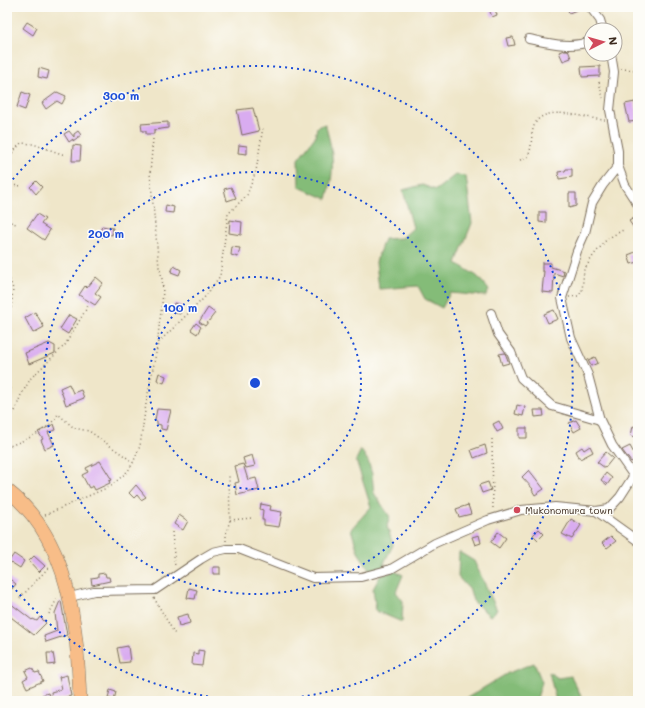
<svg xmlns="http://www.w3.org/2000/svg" width="645" height="708" font-family="Mali,sans-serif">
	<rect width="100%" height="100%" fill="#fdfcf7"/>
	<filter id="ink" filterUnits="userSpaceOnUse"><feTurbulence type="fractalNoise" baseFrequency=".025" numOctaves="2"/><feDisplacementMap in="SourceGraphic" scale="8" xChannelSelector="R" yChannelSelector="G"/><feConvolveMatrix kernelMatrix="1 2 1 2 8 2 1 2 1" color-interpolation-filters="sRGB"/></filter>
	<filter id="wash" filterUnits="userSpaceOnUse"><feTurbulence type="fractalNoise" baseFrequency=".012" numOctaves="4" result="noise"/><feDisplacementMap in="SourceGraphic" scale="16" xChannelSelector="R" yChannelSelector="G"/><feGaussianBlur stdDeviation="0.9" result="paint"/><feColorMatrix in="noise" values="0 0 0 0 0 0 0 0 0 0 0 0 0 0 0 0 0 1.4 0 .05"/><feComposite in="paint" operator="in"/></filter>
	<g filter="url(#wash)">
		<rect width="100%" height="100%" fill="#efe6c9"/>
		<path fill="#84bc78" stroke="#60734b" d="M325,124C334,154 335,168 327,199L299,187L298,159L315,137L317,127Z
			M455,175L466,176L472,223L456,263L477,276L489,290L486,296L450,293L442,308L425,299L418,286L379,289L376,262L384,239L402,238L413,228L403,190L422,185L436,190Z
			M361,450L368,461L372,474L374,493L390,517L387,526L393,545L383,565L386,564L381,569L371,572L358,552L351,529L371,507L356,460Z
			M459,552L474,561L497,610L490,616L473,601L470,590L458,577Z
			M394,571L403,575L396,592L403,601L402,622L376,611L373,589L380,576Z
			M534,663L542,682L536,701H462L508,673Z
			M549,672L558,678L571,676L581,696L578,701H556Z"/>
		<g id="blocks">
			<path fill="#d9acf0" d="M494,7L497,15L492,17L489,9Z
				M567,7H584L569,13Z
				M27,22L37,28L33,35L23,28Z
				M513,37L515,45L508,46L506,38Z
				M564,50H568L571,58L563,61L559,52Z
				M600,66V76L582,77L581,67Z
				M39,68L49,71L47,79L38,77Z
				M22,92L30,95L25,110L17,107Z
				M57,92L66,96L62,104L57,101L46,109L42,103Z
				M635,102L638,121L629,122L625,104Z
				M253,108L259,131L242,135L237,110Z
				M168,122V128L154,130V134H146V131H142L141,124Z
				M69,131L74,137V134L78,131L81,135L73,141V139L69,142L64,134Z
				M73,145L81,146L80,161H72Z
				M239,145L247,146V154L238,153Z
				M566,169H572V177L559,179L558,172L565,171Z
				M36,181L42,187L36,194L30,187Z
				M231,187L236,198L227,201L224,189Z
				M569,193H576V206L569,208Z
				M166,205L174,207L173,213L165,212Z
				M539,212H546V223L539,222Z
				M37,214L45,219L41,224L50,230L44,240L27,228Z
				M634,218L638,223V234L629,221Z
				M230,220L242,222L241,235L229,233Z
				M102,226L113,228L112,235L100,232Z
				M232,247L240,248L238,257L231,255Z
				M638,251V262L631,264L628,255Z
				M542,263H551V267L564,271L563,276L554,273L553,293L542,292L544,271H542Z
				M174,266L181,270L179,275L171,272Z
				M96,277L103,283L95,293L101,297L95,305L79,295L85,286L87,288Z
				M174,303L182,305L180,314L172,312Z
				M208,308L215,313L205,326L199,322Z
				M554,310L558,319L548,323L544,314Z
				M35,312L44,327L33,333L25,318Z
				M69,315L77,319L68,334L60,329Z
				M196,323L201,327L197,334L191,330Z
				M49,343L55,346V353L29,364L25,353Z
				M505,353L509,363L502,365L499,354Z
				M595,357L598,363L591,366L588,360Z
				M159,373L166,376L164,383L157,380Z
				M69,384L73,393L81,390L84,398L66,405L60,388Z
				M517,405L525,407L523,416L515,414Z
				M157,409L171,410L166,430L161,429V425L157,424V421L155,420Z
				M534,410H543L544,416L535,417Z
				M576,420L581,428L574,432L569,423Z
				M499,421L503,429L497,432L493,424Z
				M54,424L56,430L48,432L54,445L45,449L41,440L43,439L38,432Z
				M633,426L638,428V437L631,436Z
				M519,428H527V438H519Z
				M485,445L487,453L474,458L471,450Z
				M590,446L593,452L580,459L576,451L582,447L584,450Z
				M630,446L637,459L631,462L622,450Z
				M606,452L613,458L605,468L597,462Z
				M252,455L255,466L246,468L243,458Z
				M100,461L112,480L109,481L110,483L95,490L93,486L89,488L82,475L88,472L86,468Z
				M243,464L248,480L256,478L259,490L237,495L235,483L239,482L235,466Z
				M529,470L544,489L535,495L532,490L533,489L522,477Z
				M606,473L612,478L607,485L601,480Z
				M488,482L491,490L482,493L479,485Z
				M136,485L146,497L141,500L137,495L134,498L129,493Z
				M261,504L271,506L270,510L282,512L279,527L264,525V520H262L263,510L260,509Z
				M468,505L471,514L459,517L456,509Z
				M179,515L188,521L183,530L174,524Z
				M571,519L581,525L572,539L562,534Z
				M539,529L544,534L538,540L533,535Z
				M498,532L506,538L499,548L491,542Z
				M479,535L481,543L475,545L472,537Z
				M611,536L616,541L607,548L602,543Z
				M14,554L24,561L20,568L9,561Z
				M34,556L45,566L39,572L29,561Z
				M213,567H220V574H213Z
				M105,573L106,577H109L110,581L92,585L91,578L98,577V574Z
				M7,577L16,584L12,589L7,586Z
				M189,588L197,590L195,599L187,598Z
				M60,601H61L67,635L46,642L44,636L57,631L55,613Z
				M10,603L32,620L33,619L37,621L40,617L46,623L34,635L7,614V607Z
				M188,614L190,623L179,626L177,617Z
				M128,646L130,662L120,663L117,648Z
				M198,650L204,651L202,666L192,665L193,653L198,654Z
				M47,653H53L55,664L48,665Z
				M32,668L35,673L39,672L43,681L27,688L23,680L28,677L25,671Z
				M67,675L71,696L52,701L51,692L62,689L59,677Z
				M110,690L116,692L114,700L108,698Z
				M48,693L51,701H44L42,695Z"/>
		</g>
	</g>
	<g filter="url(#ink)">
		<use href="#blocks" fill-opacity="0" stroke="#7a6c5a" stroke-width="1"/>
		<g fill="none" stroke-linecap="round" stroke-linejoin="round">
			<defs>
				<path id="minor" d="M590,7L600,20L603,30
					M529,39C549,43 571,49 591,41
					M611,54L614,72L610,110L618,151V166L625,185L638,205
					M618,166L603,185L592,203L585,233L577,251L562,298L571,338L588,375L600,420L612,445L633,475
					M491,313L498,334L511,352L521,378L552,406L600,420
					M596,511L638,541
					M70,597L94,591L155,590L201,559L213,552L226,549H239L313,578L361,577L391,569L435,543L488,520L521,510L555,507L596,511L609,509L620,497L638,469"/>
				<path id="primary" d="M7,490C71,540 77,626 80,701"/>
			</defs>
			<use href="#minor" stroke="#7a6c5a" stroke-width="10"/>
			<use href="#primary" stroke="#7a6c5a" stroke-width="14"/>
			<path stroke="#7a6c5a" stroke-width="1.5" stroke-dasharray="1 3" stroke-linecap="butt" d="M603,12L609,7
				M621,69L638,70
				M599,82L603,98
				M153,139L150,173L159,267C168,292 158,317 158,343
				M7,159L21,143L33,144L65,155
				M520,160L527,158C534,147 529,133 536,122C548,104 587,119 605,120
				M7,185L23,186
				M7,221L16,224
				M7,272L13,289L11,309
				M569,297L578,296L582,291L584,270L593,256L607,239L623,230
				M7,396L10,388
				M7,420L15,411L21,395L31,378L65,345L88,306
				M492,439L493,511
				M7,447C25,440 49,431 58,414L74,428L89,431L133,462
				M45,515L111,486L128,471L133,463L140,446L146,404L158,343L204,298L220,276L228,214L247,195L256,171L263,127
				M230,520L252,518
				M172,532L175,567
				M226,541V534L230,520L229,476
				M20,598L50,566
				M154,598L176,636
				M49,614L58,597"/>
			<use href="#minor" stroke="#fff" stroke-width="8"/>
			<use href="#primary" stroke="#f8bd88" stroke-width="13"/>
		</g>
	</g>
	<g fill="none" stroke="#1d4ed8" stroke-width="2" stroke-dasharray="2 4">
		<circle cx="255" cy="383" r="106"/>
		<circle cx="255" cy="383" r="211"/>
		<path d="M9 184A317 317 0 1 1 9 582"/>
	</g>
	<circle fill="#d1495b" stroke="#fdfcf7" stroke-width="1.5" cx="517" cy="510" r="4"/>
	<g text-anchor="middle" dominant-baseline="central" stroke-width="3" stroke-linejoin="round" paint-order="stroke">
		<g font-size="10" fill="#3b2a1e" stroke="#fdfcf7" text-anchor="start">
			<text x="525" y="510">Mukonomura town</text>
		</g>
	</g>
	<circle cx="255" cy="383" r="6" fill="#1d4ed8" stroke="#fdfcf7" stroke-width="2"/>
	<g font-size="12" text-anchor="middle" font-weight="bold" fill="#1d4ed8" stroke="#fdfcf7" stroke-width="3" stroke-linejoin="round" paint-order="stroke">
		<text x="121" y="100">300 m</text>
		<text x="106" y="238">200 m</text>
		<text x="180" y="312">100 m</text>
	</g>
	<rect width="645" height="708" fill="none" stroke="#fdfcf7" stroke-width="24"/>
	<g transform="translate(603 42) rotate(84)"><circle r="19" fill="#fdfcf7" stroke="#afa8a0"/>
	<path d="M0-3L7 15L0 10L-7 15Z" fill="#d1495b"/>
	<text y="-6" font-size="11" font-weight="bold" text-anchor="middle" fill="#3b2a1e">N</text>
	</g>
</svg>
